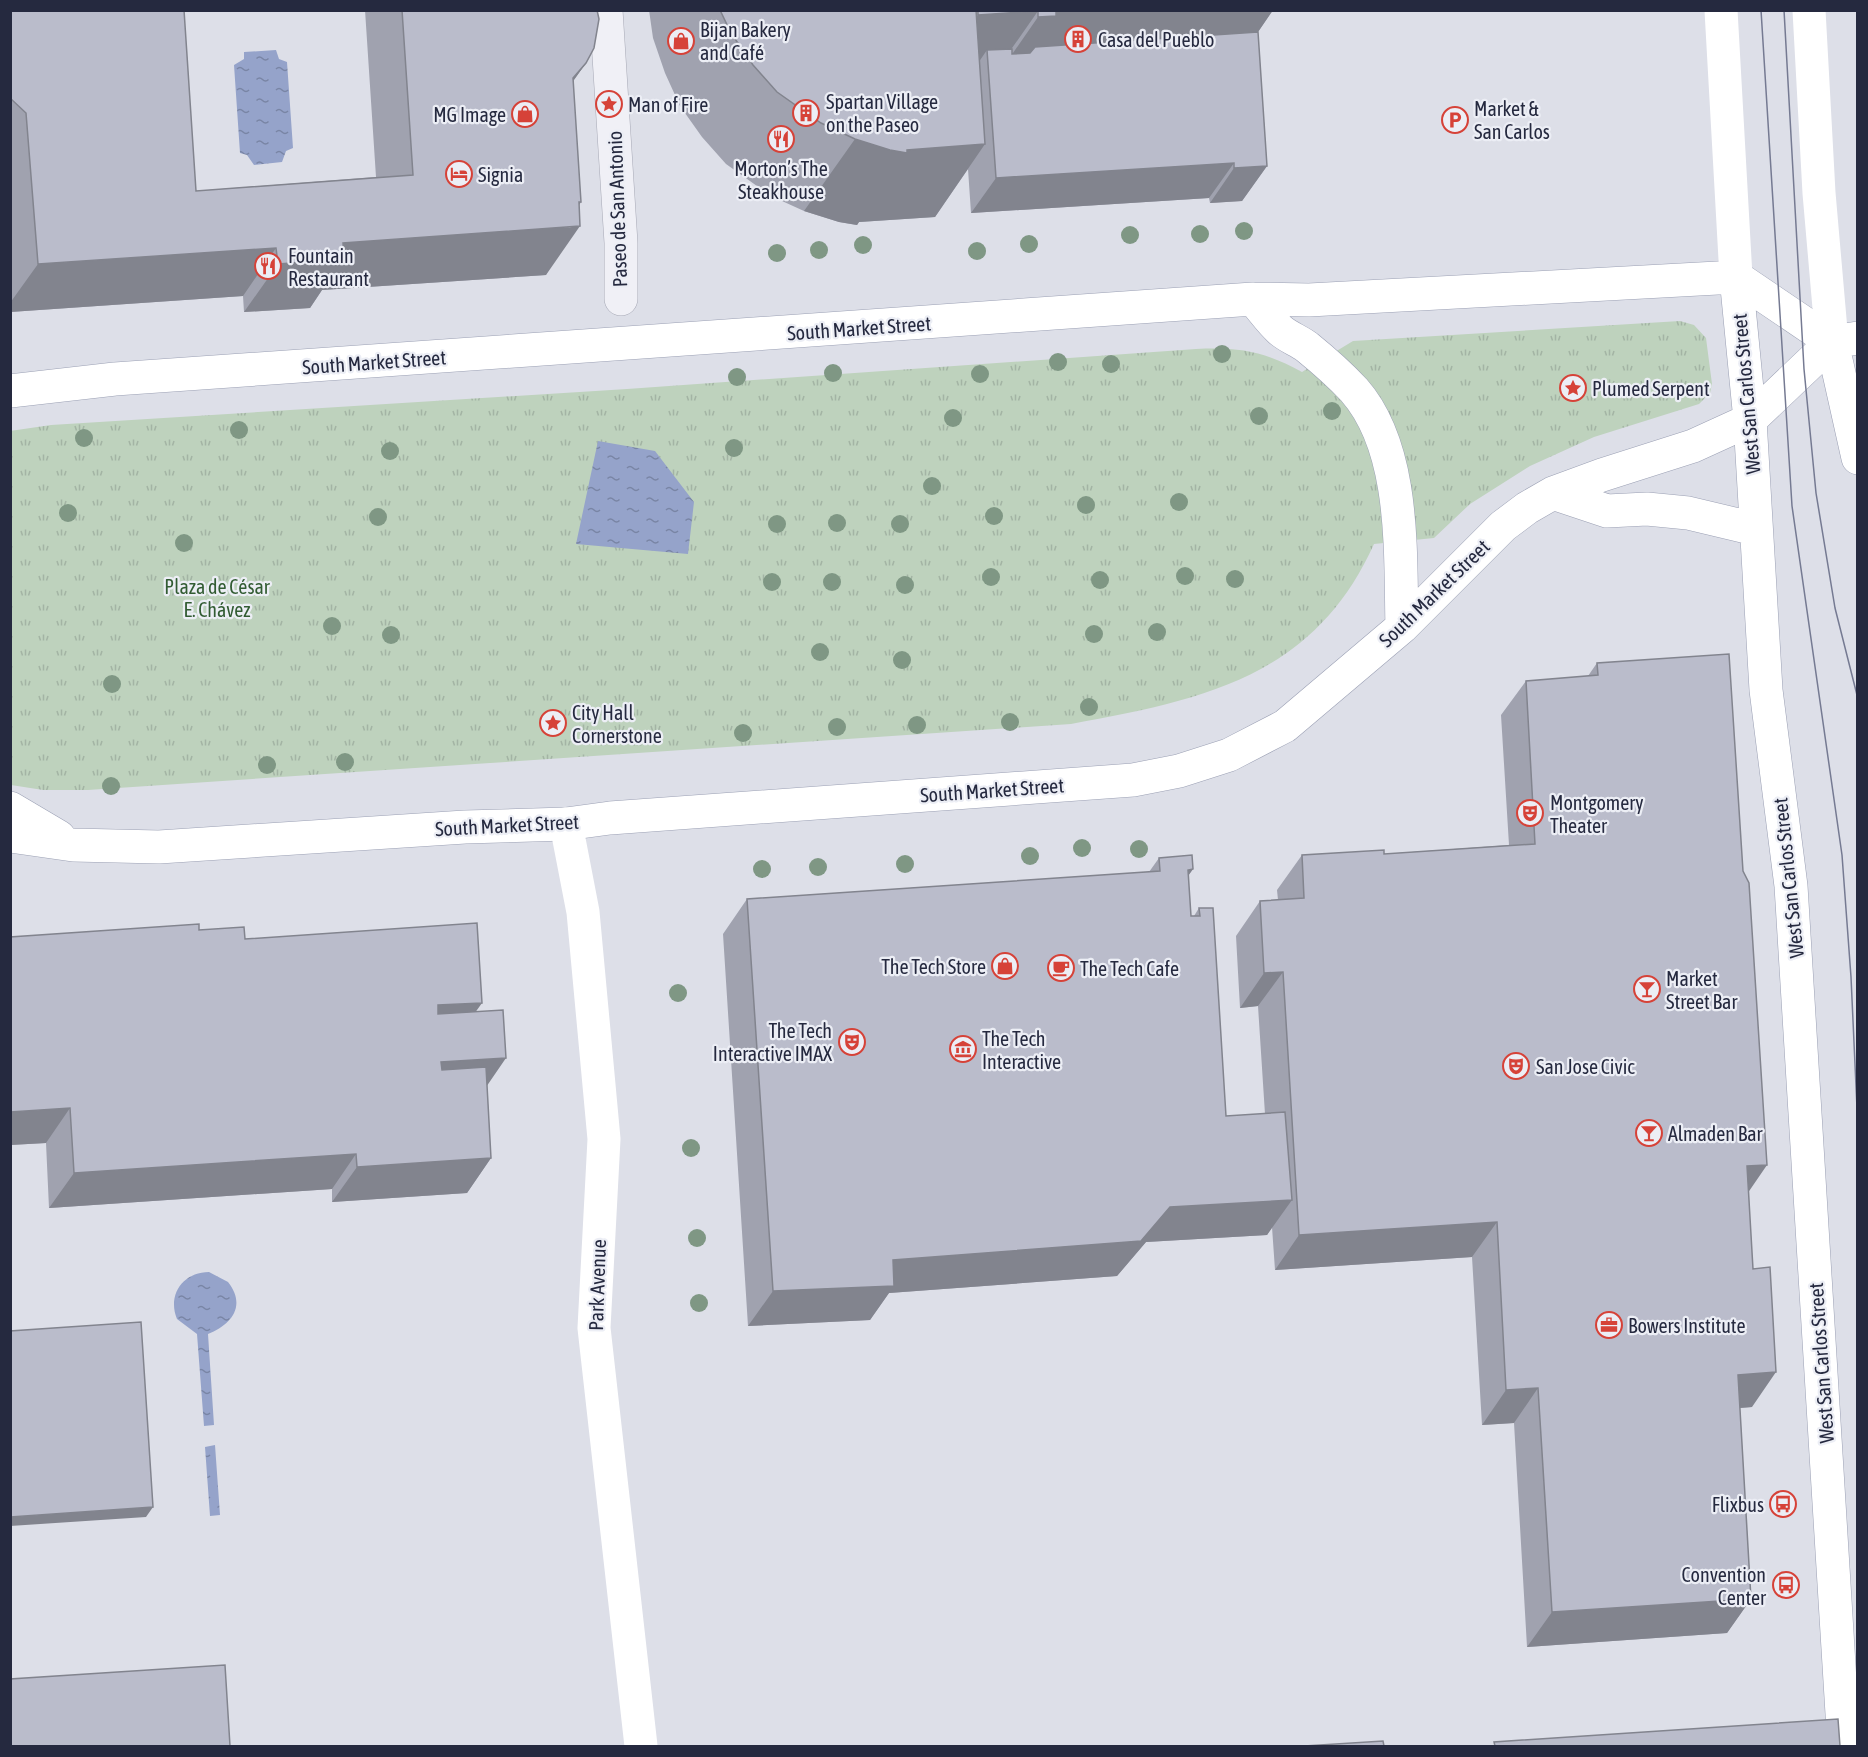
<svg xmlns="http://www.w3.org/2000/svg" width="1868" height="1757" font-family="'Asap Condensed',sans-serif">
	<defs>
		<pattern id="park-tufts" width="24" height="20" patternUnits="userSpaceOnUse" patternTransform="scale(1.5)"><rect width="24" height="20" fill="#bed2bd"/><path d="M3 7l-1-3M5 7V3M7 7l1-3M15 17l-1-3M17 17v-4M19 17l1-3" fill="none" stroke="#a3b4a4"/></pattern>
		<pattern id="water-ripples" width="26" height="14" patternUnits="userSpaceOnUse" patternTransform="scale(1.5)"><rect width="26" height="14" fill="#95a3ca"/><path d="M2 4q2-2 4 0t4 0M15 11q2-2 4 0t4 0" fill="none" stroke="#7985a5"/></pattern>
	</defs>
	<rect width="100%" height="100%" fill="#dddfe8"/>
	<path fill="url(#park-tufts)" d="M1680,321L1694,325L1706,338L1712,384L1710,393L1699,404L1594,437L1530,466L1470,504L1434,538L1374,544C1314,677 1203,700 1071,724L88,790H43L11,785L10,431L51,425L627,389L1196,349C1239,347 1264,351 1302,372L1353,341Z"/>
	<path fill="url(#water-ripples)" d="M276,50L279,59L287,62L293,148L286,151L282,162L254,165L247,155L240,153L234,65L244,59V52Z
		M598,441L655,451L694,502L688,554L576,544Z
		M209,1272L228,1282C247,1306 231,1325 208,1334L214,1425L204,1426L197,1334L177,1319C167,1295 183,1272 209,1272Z
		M215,1445L220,1515L210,1516L205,1447Z"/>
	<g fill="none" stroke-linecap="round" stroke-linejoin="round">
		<defs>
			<path id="street" d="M606,10L621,243V299"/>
			<path id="primary" d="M1736,277L1750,420L1766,690L1791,886L1844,1746
				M1253,299C1262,309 1270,321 1280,330C1288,337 1299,341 1307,347C1323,360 1340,375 1354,390C1406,449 1400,553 1402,627
				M1832,342L1858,458
				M10,391L115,379L1253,299L1309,300L1736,277L1832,342
				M1553,493L1607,511L1647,509L1688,513L1755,529
				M10,808L59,837
				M10,836L73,845L159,847L465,827L566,824L610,818L1133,780L1179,771L1229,755L1285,726L1402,627L1503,526L1527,508L1553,493L1602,475L1693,446L1750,420L1832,342L1858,338"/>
		</defs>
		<use href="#street" stroke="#a6a8b5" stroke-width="34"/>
		<use href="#primary" stroke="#9ba0b4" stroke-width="34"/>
		<use href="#street" stroke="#f0f0f6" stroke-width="33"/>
		<path stroke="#fff" stroke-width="33" d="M1721,10L1736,277
			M1809,10L1819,193L1832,342
			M566,824L583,912L604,1139L594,1328L641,1746"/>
		<use href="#primary" stroke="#fff" stroke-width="33"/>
		<path stroke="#757a92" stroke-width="1.5" d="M1761,10L1792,506L1842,855L1851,977L1858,1130
			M1784,10L1804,369L1816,493L1835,608L1858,699"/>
	</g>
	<g fill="#7f9784">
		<circle cx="1244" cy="231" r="9"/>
		<circle cx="1200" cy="234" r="9"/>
		<circle cx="1130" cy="235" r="9"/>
		<circle cx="1029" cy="244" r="9"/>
		<circle cx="863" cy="245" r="9"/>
		<circle cx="819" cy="250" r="9"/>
		<circle cx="977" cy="251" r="9"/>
		<circle cx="777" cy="253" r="9"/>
		<circle cx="1222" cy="354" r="9"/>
		<circle cx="1058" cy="362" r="9"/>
		<circle cx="1111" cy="364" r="9"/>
		<circle cx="833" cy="373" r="9"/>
		<circle cx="980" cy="374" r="9"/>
		<circle cx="737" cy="377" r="9"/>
		<circle cx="1332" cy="411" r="9"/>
		<circle cx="1259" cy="416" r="9"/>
		<circle cx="953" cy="418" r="9"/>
		<circle cx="239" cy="430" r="9"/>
		<circle cx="84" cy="438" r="9"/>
		<circle cx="734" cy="448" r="9"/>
		<circle cx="390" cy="451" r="9"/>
		<circle cx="932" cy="486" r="9"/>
		<circle cx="1179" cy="502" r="9"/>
		<circle cx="1086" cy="505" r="9"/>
		<circle cx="68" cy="513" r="9"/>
		<circle cx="994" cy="516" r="9"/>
		<circle cx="378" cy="517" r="9"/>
		<circle cx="837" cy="523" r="9"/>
		<circle cx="777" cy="524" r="9"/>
		<circle cx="900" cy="524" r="9"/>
		<circle cx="184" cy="543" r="9"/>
		<circle cx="1185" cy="576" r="9"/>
		<circle cx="991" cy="577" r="9"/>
		<circle cx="1235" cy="579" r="9"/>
		<circle cx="1100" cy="580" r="9"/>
		<circle cx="772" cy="582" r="9"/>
		<circle cx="832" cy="582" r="9"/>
		<circle cx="905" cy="585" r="9"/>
		<circle cx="332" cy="626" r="9"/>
		<circle cx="1157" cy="632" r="9"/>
		<circle cx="1094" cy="634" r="9"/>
		<circle cx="391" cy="635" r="9"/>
		<circle cx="820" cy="652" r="9"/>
		<circle cx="902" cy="660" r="9"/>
		<circle cx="112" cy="684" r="9"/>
		<circle cx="1089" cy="707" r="9"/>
		<circle cx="1010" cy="722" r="9"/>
		<circle cx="917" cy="725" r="9"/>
		<circle cx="837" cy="727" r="9"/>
		<circle cx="743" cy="733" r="9"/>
		<circle cx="345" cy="762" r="9"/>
		<circle cx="267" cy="765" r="9"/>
		<circle cx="111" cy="786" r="9"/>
		<circle cx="1082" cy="848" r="9"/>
		<circle cx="1139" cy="849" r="9"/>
		<circle cx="1030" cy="856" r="9"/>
		<circle cx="905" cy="864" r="9"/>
		<circle cx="818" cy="867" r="9"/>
		<circle cx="762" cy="869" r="9"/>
		<circle cx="678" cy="993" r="9"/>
		<circle cx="691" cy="1148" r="9"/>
		<circle cx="697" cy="1238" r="9"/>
		<circle cx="699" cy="1303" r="9"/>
	</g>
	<path fill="#a0a2af" d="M10,10L196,191L376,177L365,10H597L586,63L573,81L579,206L546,275L322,290L310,308L244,312L243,296L10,312Z
		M649,10H1273L1258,32L1267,166L1242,201L1210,203L1209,198L971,213L968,169L935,217L859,222L857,225L839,222L804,211L771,196L726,164L702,137L680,106L665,73L653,38Z
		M1597,663L1749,1191L1752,1407L1740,1408L1751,1599L1727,1633L1527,1647L1514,1423L1482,1425L1472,1257L1275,1270L1272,1227L1267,1235L1146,1242L1117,1276L889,1293L870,1320L748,1326L723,934L747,899L1149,872L1159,858L1193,869L1188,876L1191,916H1194L1199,908L1226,1116L1265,1114L1258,1006L1240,1008L1236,936L1260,901L1278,900L1277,890L1302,855L1384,854L1509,845L1501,715L1526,681L1588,676Z
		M199,930L245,939L487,1085L491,1158L467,1193L332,1202V1189L49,1208L46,1143L10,1145Z"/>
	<path fill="#82848e" d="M1055,10H1273L1234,67L990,86L1038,17Z
		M1038,11L989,81L987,50L963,85L927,87L978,15Z
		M586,63L552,111L573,78Z
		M855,139L907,150L985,144L935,217L859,222L857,225L839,222L804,211Z
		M1234,163L1209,198L971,213L996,178Z
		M1267,166L1242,201L1210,203L1234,168Z
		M581,202L564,228L580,226L546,275L322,290L310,308L244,312L278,264L343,243Z
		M276,248L243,296L10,312V303L38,264Z
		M1193,869L1168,904L1188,870Z
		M1283,972L1258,1006L1240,1008L1264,973Z
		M482,1003L457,1038L413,1040L438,1005Z
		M506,1058L482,1093L417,1097L441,1062Z
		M70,1108L46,1143L10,1145V1112Z
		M356,1154L332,1189L49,1208L74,1173Z
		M491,1158L467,1193L332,1202L357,1167Z
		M1767,1165L1743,1200L1747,1166Z
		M1292,1200L1267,1235L1146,1242L1117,1276L889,1293L870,1320L748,1326L773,1291L893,1260L1170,1207Z
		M1497,1222L1472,1257L1275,1270L1299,1235Z
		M1776,1372L1752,1407L1713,1410L1738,1375Z
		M1538,1388L1514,1423L1482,1425L1506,1390Z
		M153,1507L146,1517L10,1526V1517Z
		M1751,1599L1727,1633L1527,1647L1552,1612Z"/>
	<path fill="#babccb" stroke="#82848e" stroke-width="1.5" d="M10,10H184L196,191L413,175L402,10H597L599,19L594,48L586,63L573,78L581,202H579L580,226L343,243L344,259L278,264L276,248L38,264L26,113L10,98Z
		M720,10H976L985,144L907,150V153L890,150L855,139L821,123L777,92L753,65L731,33Z
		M978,10H1056V16L1038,17V11L978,15Z
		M1258,32L1267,166L1234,168V163L996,178L987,50L1012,49V54L1030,53L1035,47Z
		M1729,654L1743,871L1749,883L1767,1165L1747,1166L1753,1269L1770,1267L1776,1372L1738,1375L1751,1599L1552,1612L1538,1388L1506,1390L1497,1222L1299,1235L1283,972L1264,973L1260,901L1304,898L1302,855L1384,850V854L1535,844L1526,681L1598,675L1597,663Z
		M1192,855L1193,869L1188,870L1191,916H1200L1199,908H1213L1226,1116L1285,1112L1292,1200L1170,1207L1141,1241L893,1260L894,1286L773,1291L747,899L1160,871L1159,858Z
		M477,923L482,1003L438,1005V1014L503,1010L506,1058L441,1062L442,1070L486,1067L491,1158L357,1167L356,1154L74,1173L70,1108L10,1112V937L199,924V930L244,927L245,939Z
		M141,1322L153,1507L10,1517V1331Z
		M225,1665L230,1746H10V1679Z
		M1838,1719L1840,1746H1495L1494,1742Z
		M1383,1741L1384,1746H1304Z"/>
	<defs>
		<symbol id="building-ring" viewBox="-11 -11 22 22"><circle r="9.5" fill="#eceef5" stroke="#d64238" stroke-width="1.5"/><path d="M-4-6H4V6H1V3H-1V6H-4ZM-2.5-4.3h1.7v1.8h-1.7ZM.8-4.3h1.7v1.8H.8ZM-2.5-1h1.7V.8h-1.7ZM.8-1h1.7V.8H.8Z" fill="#d64238"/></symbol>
		<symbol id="shop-ring" viewBox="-11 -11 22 22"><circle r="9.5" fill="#eceef5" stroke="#d64238" stroke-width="1.5"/><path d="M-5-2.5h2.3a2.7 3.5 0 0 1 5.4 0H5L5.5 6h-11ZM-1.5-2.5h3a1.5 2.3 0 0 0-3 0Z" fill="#d64238"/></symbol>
		<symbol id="sight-ring" viewBox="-11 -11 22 22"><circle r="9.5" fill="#eceef5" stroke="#d64238" stroke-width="1.5"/><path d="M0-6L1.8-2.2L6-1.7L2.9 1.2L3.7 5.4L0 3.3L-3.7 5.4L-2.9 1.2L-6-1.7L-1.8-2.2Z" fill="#d64238"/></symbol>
		<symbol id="parking-ring" viewBox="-11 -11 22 22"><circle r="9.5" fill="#eceef5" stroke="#d64238" stroke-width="1.5"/><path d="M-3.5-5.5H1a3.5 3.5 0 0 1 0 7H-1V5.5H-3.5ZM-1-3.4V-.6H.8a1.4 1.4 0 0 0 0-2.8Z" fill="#d64238"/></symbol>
		<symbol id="restaurant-ring" viewBox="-11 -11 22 22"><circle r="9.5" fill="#eceef5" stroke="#d64238" stroke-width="1.5"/><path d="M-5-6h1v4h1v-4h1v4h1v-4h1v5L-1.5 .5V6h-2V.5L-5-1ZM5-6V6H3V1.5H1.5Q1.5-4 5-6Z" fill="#d64238"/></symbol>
		<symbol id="hotel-ring" viewBox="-11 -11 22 22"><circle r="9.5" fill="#eceef5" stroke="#d64238" stroke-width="1.5"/><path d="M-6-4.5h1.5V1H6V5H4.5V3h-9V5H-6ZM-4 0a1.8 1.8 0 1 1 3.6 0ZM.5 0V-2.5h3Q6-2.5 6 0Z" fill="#d64238"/></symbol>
		<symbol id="theatre-ring" viewBox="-11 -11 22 22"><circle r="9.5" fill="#eceef5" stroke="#d64238" stroke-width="1.5"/><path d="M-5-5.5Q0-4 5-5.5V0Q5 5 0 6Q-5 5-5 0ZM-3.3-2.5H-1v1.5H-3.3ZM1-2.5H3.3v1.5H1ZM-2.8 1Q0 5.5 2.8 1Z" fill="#d64238"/></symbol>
		<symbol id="cafe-ring" viewBox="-11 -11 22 22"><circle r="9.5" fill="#eceef5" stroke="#d64238" stroke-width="1.5"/><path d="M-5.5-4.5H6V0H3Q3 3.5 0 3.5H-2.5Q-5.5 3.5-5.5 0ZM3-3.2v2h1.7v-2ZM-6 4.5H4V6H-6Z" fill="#d64238"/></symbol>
		<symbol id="bar-ring" viewBox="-11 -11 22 22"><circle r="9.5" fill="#eceef5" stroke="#d64238" stroke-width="1.5"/><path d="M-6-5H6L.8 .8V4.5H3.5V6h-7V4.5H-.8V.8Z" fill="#d64238"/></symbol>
		<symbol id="museum-ring" viewBox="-11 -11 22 22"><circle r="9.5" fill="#eceef5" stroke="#d64238" stroke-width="1.5"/><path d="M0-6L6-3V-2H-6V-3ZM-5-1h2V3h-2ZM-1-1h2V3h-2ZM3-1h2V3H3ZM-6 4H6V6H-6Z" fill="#d64238"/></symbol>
		<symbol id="office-ring" viewBox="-11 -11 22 22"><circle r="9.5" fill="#eceef5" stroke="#d64238" stroke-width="1.5"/><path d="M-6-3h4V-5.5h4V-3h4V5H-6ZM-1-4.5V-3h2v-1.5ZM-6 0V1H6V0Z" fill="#d64238"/></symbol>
		<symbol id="bus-ring" viewBox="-11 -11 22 22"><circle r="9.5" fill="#eceef5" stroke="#d64238" stroke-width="1.5"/><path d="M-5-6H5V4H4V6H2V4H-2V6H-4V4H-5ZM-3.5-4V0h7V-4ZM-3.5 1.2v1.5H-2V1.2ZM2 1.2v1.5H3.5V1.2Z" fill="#d64238"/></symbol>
	</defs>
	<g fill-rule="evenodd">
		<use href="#building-ring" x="1063" y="24" width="30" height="30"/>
		<use href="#shop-ring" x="666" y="26" width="30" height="30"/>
		<use href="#sight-ring" x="594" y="89" width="30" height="30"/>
		<use href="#building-ring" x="791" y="98" width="30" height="30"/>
		<use href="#shop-ring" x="510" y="99" width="30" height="30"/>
		<use href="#parking-ring" x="1440" y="105" width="30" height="30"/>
		<use href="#restaurant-ring" x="766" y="124" width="30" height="30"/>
		<use href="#hotel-ring" x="444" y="159" width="30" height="30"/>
		<use href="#restaurant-ring" x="253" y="251" width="30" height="30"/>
		<use href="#sight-ring" x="1558" y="373" width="30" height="30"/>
		<use href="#sight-ring" x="538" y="708" width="30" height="30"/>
		<use href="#theatre-ring" x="1515" y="798" width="30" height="30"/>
		<use href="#shop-ring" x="990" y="951" width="30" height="30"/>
		<use href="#cafe-ring" x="1046" y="953" width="30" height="30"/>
		<use href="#bar-ring" x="1632" y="974" width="30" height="30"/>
		<use href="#theatre-ring" x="837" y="1027" width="30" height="30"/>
		<use href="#museum-ring" x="948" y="1034" width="30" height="30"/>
		<use href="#theatre-ring" x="1501" y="1051" width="30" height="30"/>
		<use href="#bar-ring" x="1634" y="1118" width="30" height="30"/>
		<use href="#office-ring" x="1594" y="1310" width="30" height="30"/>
		<use href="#bus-ring" x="1768" y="1489" width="30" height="30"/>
		<use href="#bus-ring" x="1771" y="1570" width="30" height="30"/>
	</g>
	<g text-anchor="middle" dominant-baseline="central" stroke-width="4.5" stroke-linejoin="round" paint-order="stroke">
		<g font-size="20" fill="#25293f" stroke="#eceef5" text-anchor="start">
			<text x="700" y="29">Bijan Bakery<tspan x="700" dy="23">and Café</tspan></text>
			<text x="1098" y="39">Casa del Pueblo</text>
			<text x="826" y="101">Spartan Village<tspan x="826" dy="23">on the Paseo</tspan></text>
			<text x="628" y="104">Man of Fire</text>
			<text x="1474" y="108">Market &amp;<tspan x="1474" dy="23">San Carlos</tspan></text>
			<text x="506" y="114" text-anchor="end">MG Image</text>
			<text x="781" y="168" text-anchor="middle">Morton’s The<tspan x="781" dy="23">Steakhouse</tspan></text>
			<text x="478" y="174">Signia</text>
			<text x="288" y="255">Fountain<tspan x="288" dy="23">Restaurant</tspan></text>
			<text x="1592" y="388">Plumed Serpent</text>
			<text x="572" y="712">City Hall<tspan x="572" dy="23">Cornerstone</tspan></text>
			<text x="1550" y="802">Montgomery<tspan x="1550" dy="23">Theater</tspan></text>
			<text x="986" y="966" text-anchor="end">The Tech Store</text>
			<text x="1080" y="968">The Tech Cafe</text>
			<text x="1666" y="978">Market<tspan x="1666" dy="23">Street Bar</tspan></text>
			<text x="832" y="1030" text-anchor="end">The Tech<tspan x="832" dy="23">Interactive IMAX</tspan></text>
			<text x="982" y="1038">The Tech<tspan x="982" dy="23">Interactive</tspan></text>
			<text x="1536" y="1066">San Jose Civic</text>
			<text x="1668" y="1133">Almaden Bar</text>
			<text x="1628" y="1325">Bowers Institute</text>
			<text x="1764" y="1504" text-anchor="end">Flixbus</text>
			<text x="1766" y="1574" text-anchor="end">Convention<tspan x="1766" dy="23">Center</tspan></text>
		</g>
		<g font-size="20" fill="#25293f" stroke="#eceef5">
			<text transform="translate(617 209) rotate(-92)">Paseo de San Antonio</text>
			<text transform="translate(859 328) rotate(-4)">South Market Street</text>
			<text transform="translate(374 362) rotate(-4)">South Market Street</text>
			<text transform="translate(1746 394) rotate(-95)">West San Carlos Street</text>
			<text transform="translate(1434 593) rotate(-44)">South Market Street</text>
			<text transform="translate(992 790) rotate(-4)">South Market Street</text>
			<text transform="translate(507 825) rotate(-3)">South Market Street</text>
			<text transform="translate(1788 878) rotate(-96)">West San Carlos Street</text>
			<text transform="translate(597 1285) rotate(-88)">Park Avenue</text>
			<text transform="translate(1821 1363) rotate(-94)">West San Carlos Street</text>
		</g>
		<g font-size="20" fill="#325c33" stroke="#eceef5">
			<text x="217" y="586">Plaza de César<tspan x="217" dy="23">E. Chávez</tspan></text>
		</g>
	</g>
	<rect width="1868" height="1757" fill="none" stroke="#25293f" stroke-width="24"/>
</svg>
